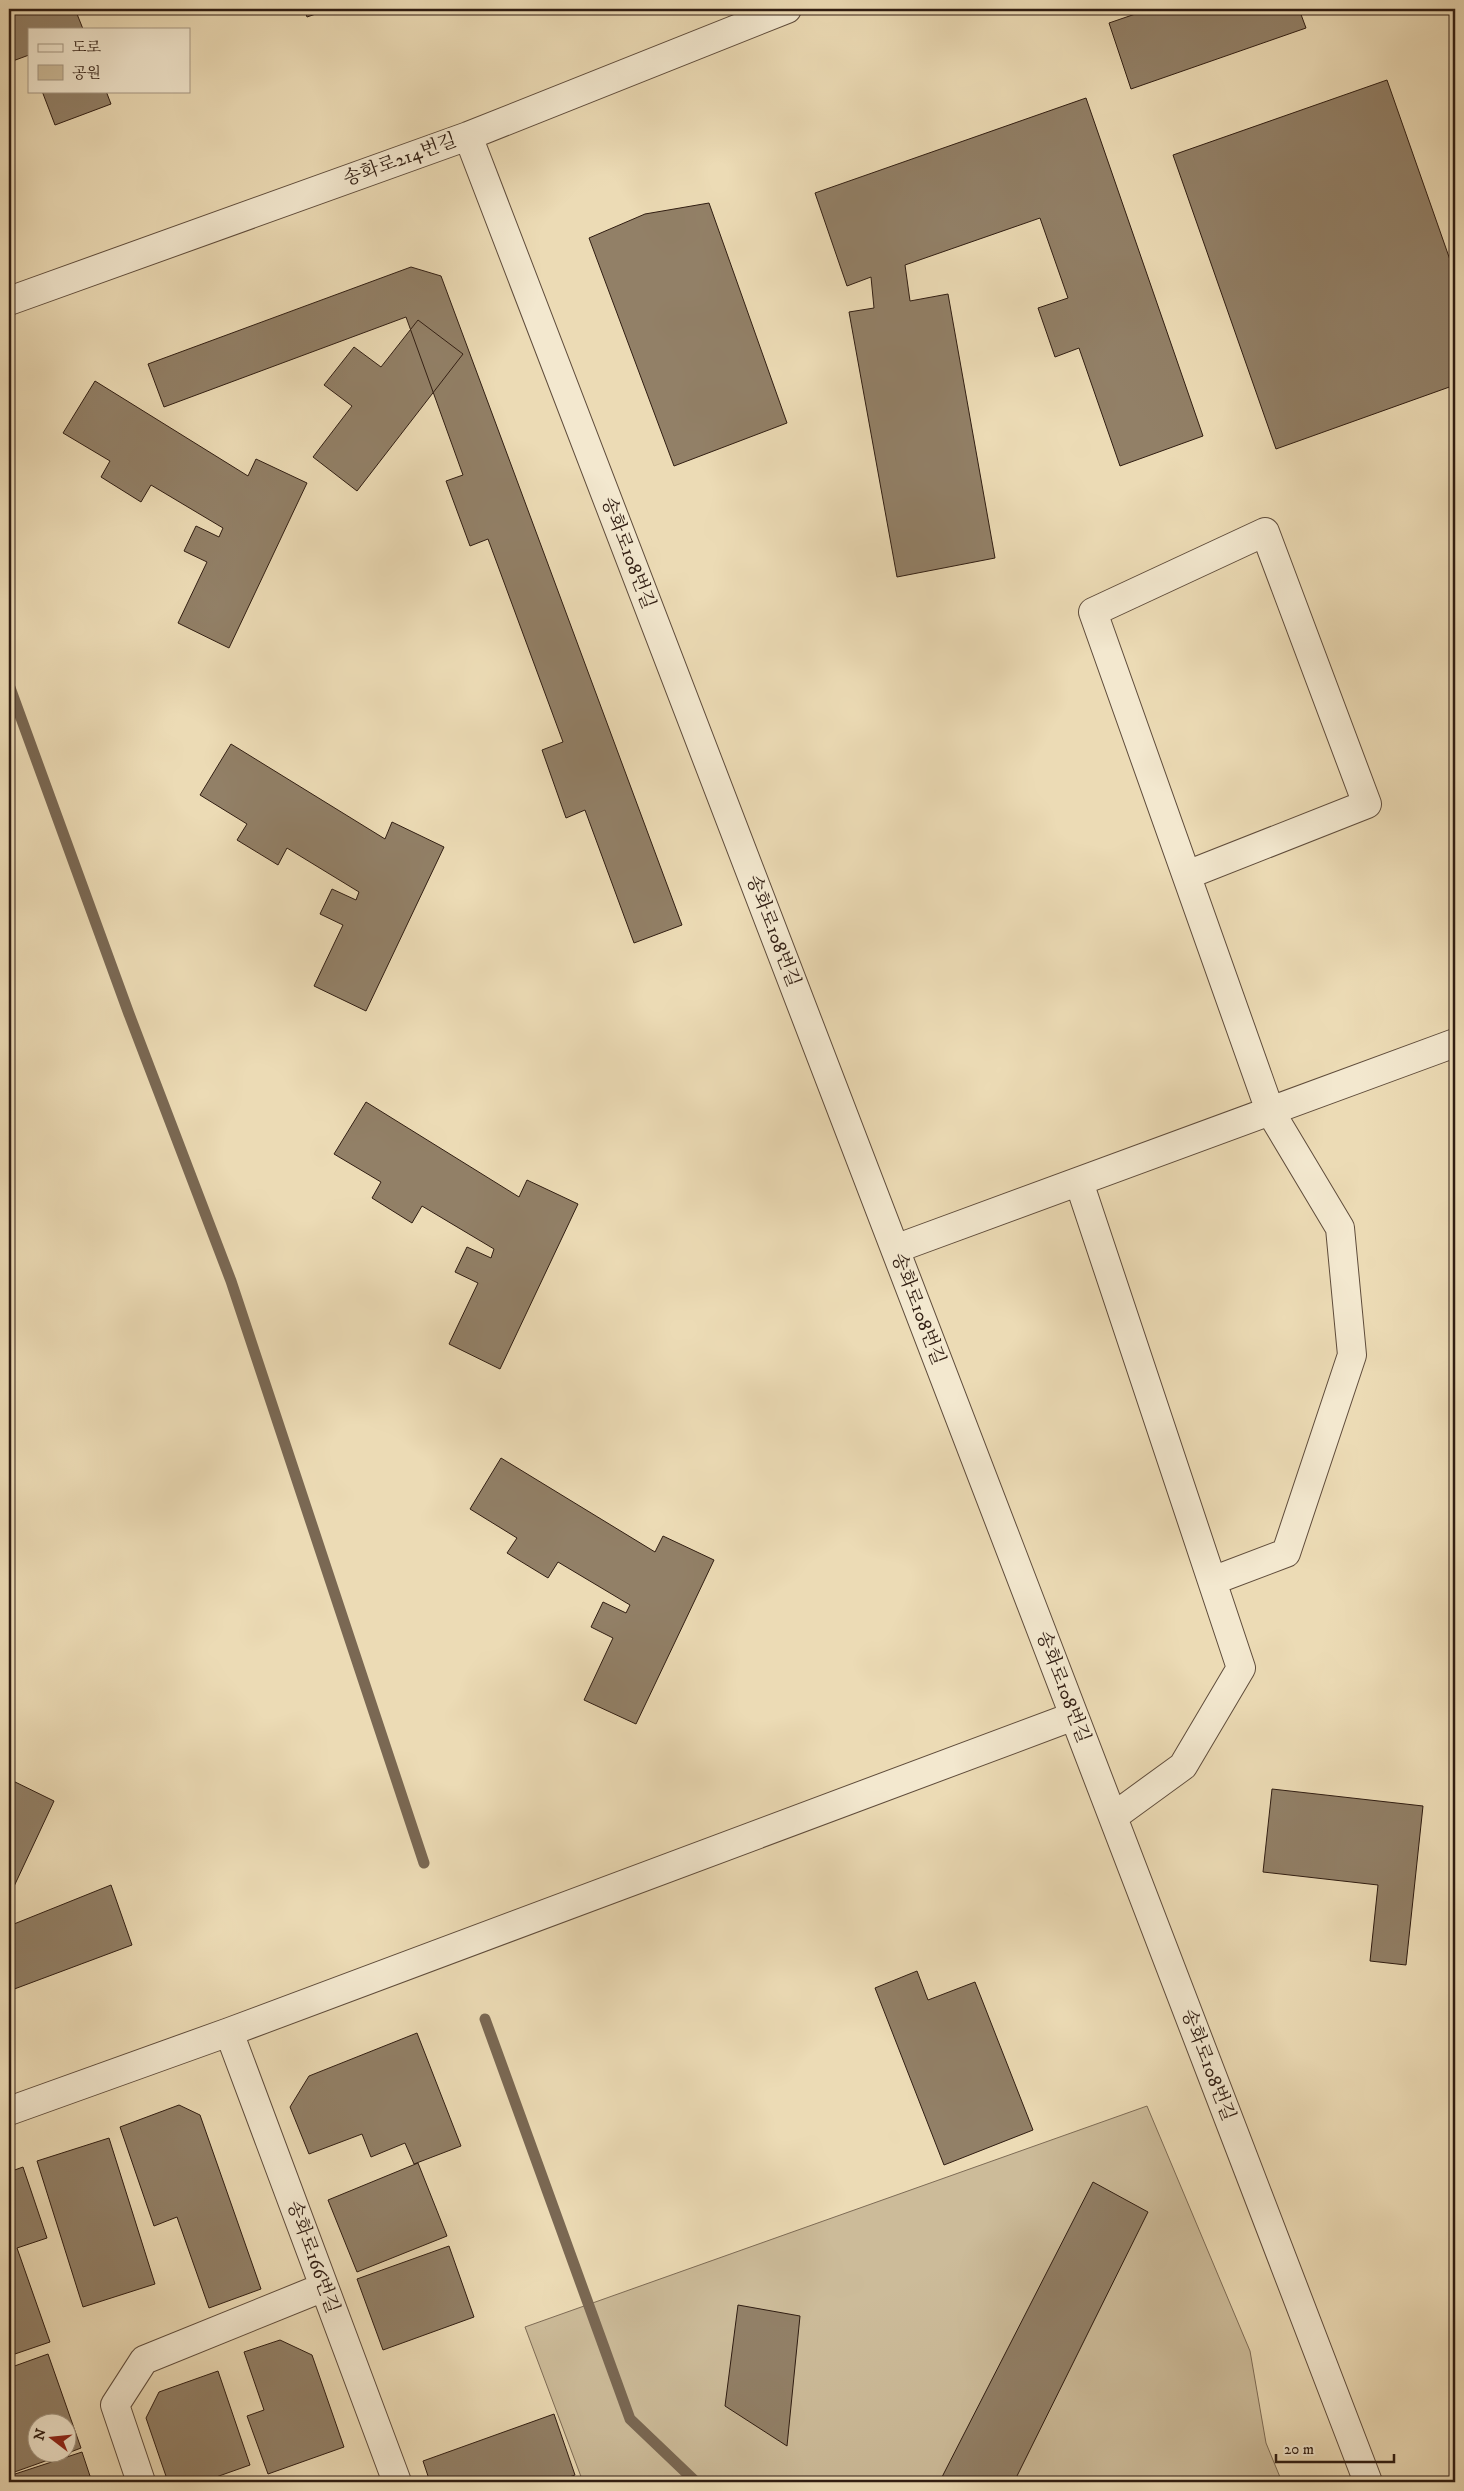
<svg xmlns="http://www.w3.org/2000/svg" width="1464" height="2491" font-family="'IM FELL DW Pica','Noto Serif KR',serif">
	<rect width="100%" height="100%" fill="#ecdbb5"/>
	<filter id="stains"><feTurbulence type="fractalNoise" baseFrequency=".004" numOctaves="4"/><feColorMatrix values="0 0 0 0 .2 0 0 0 0 .09 0 0 0 0 .02 0 0 0 .5 -.17"/></filter>
	<radialGradient id="worn" r=".72"><stop offset=".6" stop-color="#630" stop-opacity="0"/><stop offset="1" stop-color="#630" stop-opacity=".3"/></radialGradient>
	<path fill="#cb9" stroke="#7e6c56" d="M1147,2106L1250,2351L1266,2443L1282,2482H583L525,2327Z"/>
	<g fill="none" stroke-linecap="round" stroke-linejoin="round">
		<path stroke="#7a6853" stroke-width="11" d="M9,685L129,1014L231,1281L424,1863
			M485,2019L630,2419L696,2482"/>
	</g>
	<path fill="#928067" stroke="#301d12" d="M11,9H75L83,29H29V55L10,62Z
		M304,9H330L307,17Z
		M1145,9H1299L1306,28L1131,89L1109,23L1147,10Z
		M1387,80L1455,274V385L1276,449L1173,155Z
		M42,91H106L111,104L55,125Z
		M1086,98L1203,436L1120,466L1079,348L1055,357L1038,308L1068,298L1040,218L905,265L910,301L948,294L995,558L897,577L849,312L874,308L871,277L847,286L815,193Z
		M709,203L787,423L674,466L589,238L645,214Z
		M411,267L441,276L682,925L634,943L585,810L566,818L542,750L563,742L488,539L470,546L446,481L463,475L406,317L164,407L148,364Z
		M418,320L463,354L357,491L313,457L352,406L324,385L354,347L381,367Z
		M95,381L248,476L256,459L307,483L229,648L178,623L207,562L184,551L196,526L219,537L223,528L151,485L141,502L101,477L110,461L63,433Z
		M231,744L385,839L392,822L444,847L366,1011L314,986L343,925L320,914L332,889L356,900L359,892L287,848L278,865L237,840L247,824L200,795Z
		M366,1102L519,1197L527,1180L578,1204L500,1369L449,1344L478,1283L455,1272L467,1247L491,1258L494,1249L422,1206L412,1223L372,1198L381,1182L334,1154Z
		M501,1458L655,1552L663,1536L714,1560L636,1724L584,1700L613,1638L591,1627L603,1602L626,1613L630,1605L558,1562L548,1578L507,1553L517,1538L470,1509Z
		M9,1779L54,1801L9,1897Z
		M1272,1789L1423,1806L1406,1965L1370,1961L1378,1885L1263,1872Z
		M111,1885L132,1945L9,1991V1926Z
		M917,1971L928,2000L975,1982L1033,2130L944,2165L875,1988Z
		M417,2033L461,2146L414,2164L405,2143L371,2157L362,2134L309,2154L290,2107L309,2076Z
		M179,2105L200,2115L261,2289L209,2308L177,2217L154,2226L120,2127Z
		M109,2138L155,2284L83,2307L37,2161Z
		M418,2163L447,2236L357,2272L328,2200Z
		M23,2167L47,2238L17,2248L50,2342L9,2356V2172Z
		M1093,2182L1148,2212L1014,2482H989L942,2477Z
		M449,2246L474,2317L383,2350L357,2279Z
		M738,2305L800,2316L787,2446L725,2406Z
		M280,2340L312,2355L344,2447L268,2474L247,2416L264,2410L244,2352Z
		M48,2354L81,2448L68,2453V2424H38V2454H65L9,2474V2368Z
		M218,2371L250,2465L202,2482H168L146,2418L159,2392Z
		M554,2414L575,2475L554,2482H430L423,2461Z
		M82,2452L92,2482H9V2476Z
		M355,2478L356,2482H343Z"/>
	<g fill="none" stroke-linecap="round" stroke-linejoin="round">
		<defs>
			<path id="minor" d="M468,136L1368,2482
				M9,301L468,136L787,9
				M1187,875L1367,804L1265,532L1093,612L1270,1111L1340,1228L1352,1355L1286,1553L1212,1581
				M1079,1182L1241,1668L1183,1766L1113,1817
				M895,1249L1455,1043
				M229,2032L397,2482
				M9,2111L229,2032L1074,1716
				M141,2482L115,2405L144,2360L324,2287"/>
		</defs>
		<use href="#minor" stroke="#5f4c3b" stroke-width="30"/>
		<use href="#minor" stroke="#f3e8cf" stroke-width="28"/>
	</g>
	<g text-anchor="middle" dominant-baseline="central" stroke-width="5" stroke-linejoin="round" paint-order="stroke">
		<g font-size="19" fill="#301d12" stroke="#f3e8cf">
			<text transform="translate(400 160) rotate(-20)">송화로214번길</text>
			<text transform="translate(628 553) rotate(69)">송화로108번길</text>
			<text transform="translate(773 931) rotate(69)">송화로108번길</text>
			<text transform="translate(918 1309) rotate(69)">송화로108번길</text>
			<text transform="translate(1063 1687) rotate(69)">송화로108번길</text>
			<text transform="translate(1208 2065) rotate(69)">송화로108번길</text>
			<text transform="translate(313 2257) rotate(70)">송화로166번길</text>
		</g>
	</g>
	<rect width="1464" height="2491" fill="none" stroke="#ecdbb5" stroke-width="30"/>
	<rect x="10" y="10" width="1444" height="2471" fill="none" stroke="#301d12" stroke-width="2.5"/>
	<rect x="15" y="15" width="1434" height="2461" fill="none" stroke="#301d12"/>
	<rect x="28" y="28" width="162" height="65" fill="#f3e8cf" stroke="#a59783"/>
	<rect x="38" y="44" width="25" height="8" fill="#f3e8cf" stroke="#a59783"/>
	<text x="72" y="52" font-size="15" fill="#301d12">도로</text>
	<rect x="38" y="65" width="25" height="15" fill="#ccbb99" stroke="#a59783"/>
	<text x="72" y="78" font-size="15" fill="#301d12">공원</text>
	<g transform="translate(52 2438) rotate(286)"><circle r="24" fill="#f3e8cf" stroke="#a59783"/>
	<path d="M0-4L9 19L0 12L-9 19Z" fill="#8f2418"/>
	<text y="-8" font-size="14" font-weight="bold" text-anchor="middle" fill="#301d12">N</text>
	</g>
	<path d="M1276 2454v8h118v-8" fill="none" stroke="#301d12" stroke-width="2.5"/>
	<text x="1284" y="2454" font-size="15" fill="#301d12" stroke="#f3e8cf" stroke-width="4" paint-order="stroke">20 m</text>
	<rect width="100%" height="100%" filter="url(#stains)"/>
	<rect width="100%" height="100%" fill="url(#worn)"/>
</svg>
